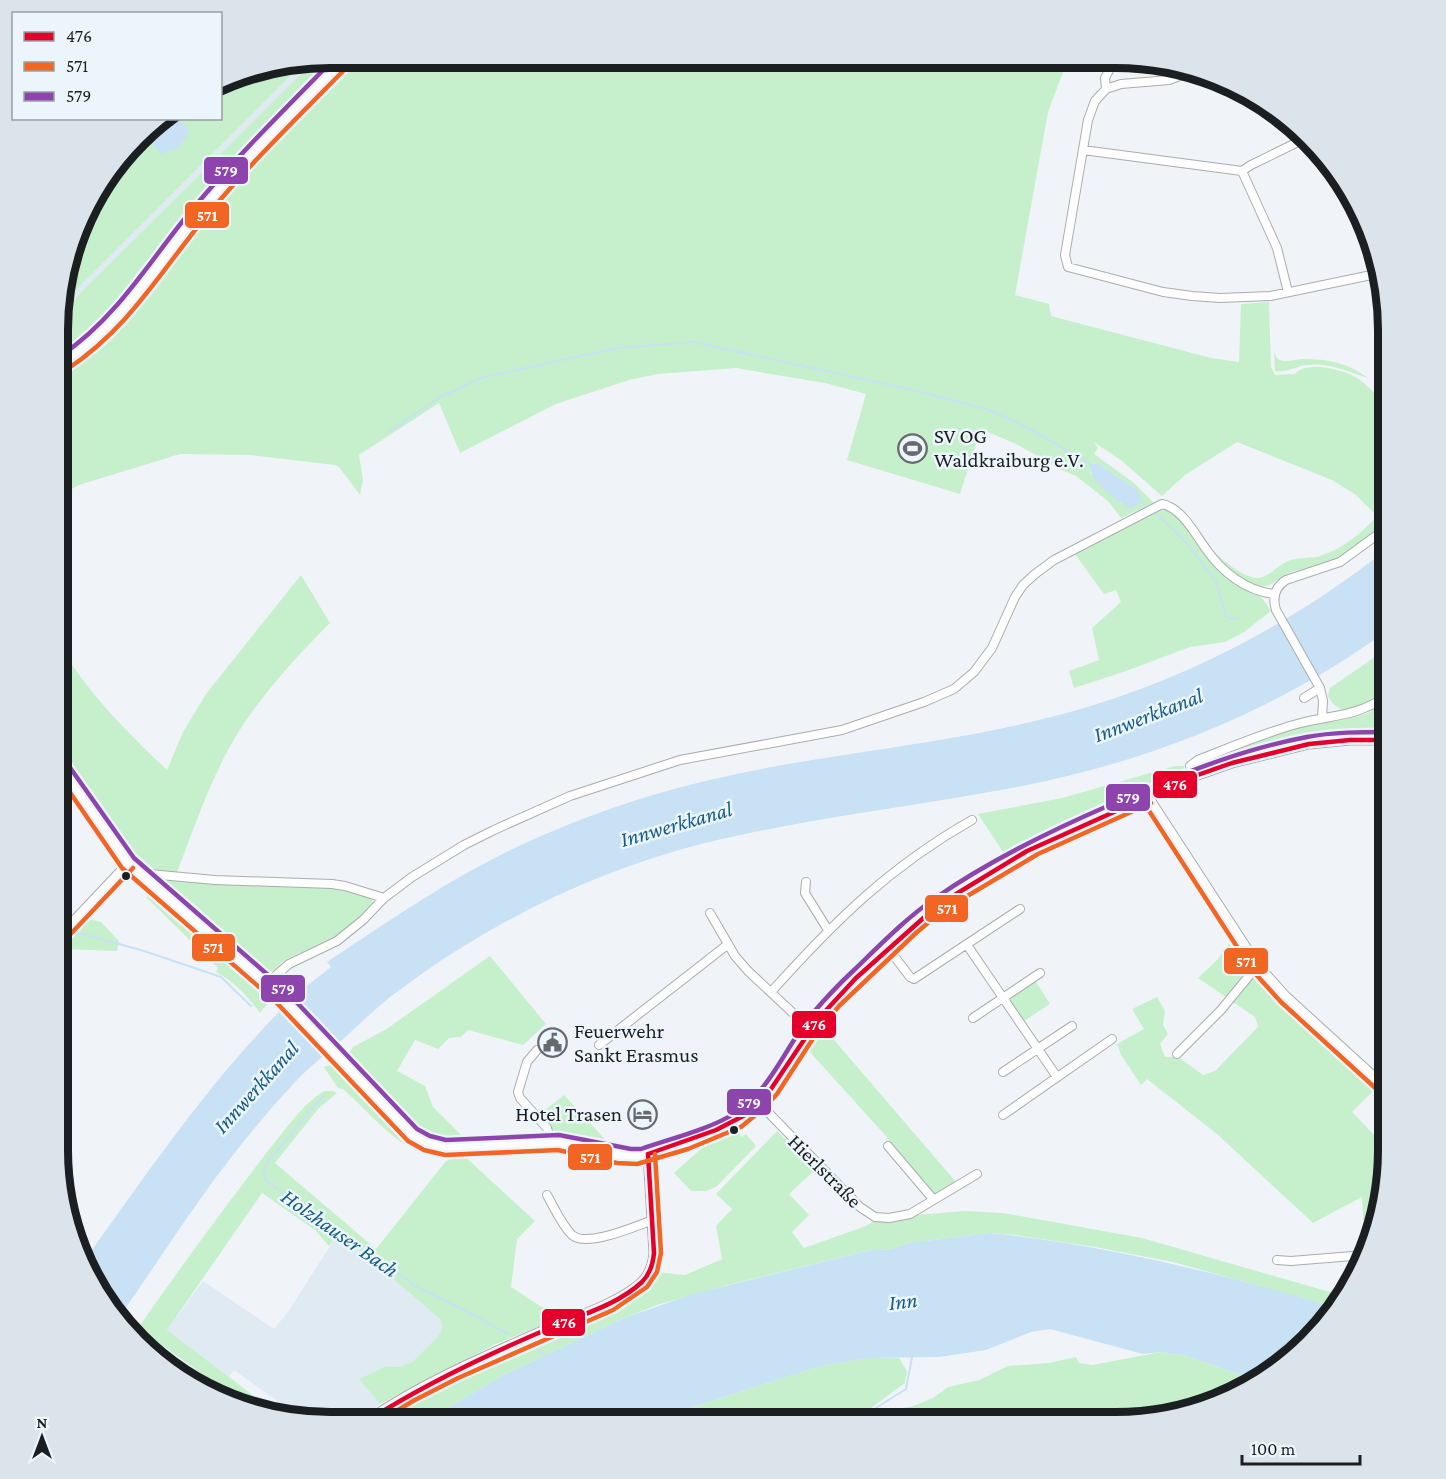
<svg xmlns="http://www.w3.org/2000/svg" width="1446" height="1479" font-family="'Crimson Pro',serif">
	<rect width="100%" height="100%" fill="#f0f4f8"/>
	<path fill="#dfeaf2" d="M316,59L62,311V304L305,61Z
		M337,1235L363,1253L441,1320L442,1329L438,1336L412,1362L399,1367L386,1366L359,1379L380,1404L356,1421H312L303,1419L234,1370L229,1377L167,1330L203,1281L274,1329L288,1312Z"/>
	<path fill="#c6f0cb" fill-rule="evenodd" d="M330,57H341L104,325L85,342L62,358V311L316,59Z
		M354,57H357L225,193L187,238L129,316L130,312L186,237L223,191Z
		M363,57L1068,59L1048,112L1015,295L1049,304L1051,316L1211,358L1239,362L1241,304L1269,302L1271,367L1275,375L1295,374C1307,360 1347,370 1360,380C1370,388 1379,397 1388,405V522C1374,536 1347,558 1328,564C1314,568 1300,568 1287,574C1276,580 1268,590 1253,586C1232,580 1213,553 1199,536C1213,551 1235,574 1255,578C1266,580 1278,565 1288,561C1298,557 1309,559 1320,556C1342,549 1362,533 1377,516L1356,495L1332,480L1237,442L1185,475L1162,496L1122,461L1094,442L1098,448L1094,454L1134,483L1154,503L1121,518L1109,502L1076,476L1062,470L1016,444L981,429L960,494L847,460L866,394L825,383L736,368L658,374L629,380L556,404L460,453L439,403L359,455L363,480L360,495L339,467L335,465L249,455L180,454L79,485L61,495L62,375C128,343 161,272 207,219C256,163 311,111 363,57ZM1097,463L1136,489L1122,504L1090,473V464Z
		M305,61L62,304V277L94,193L150,124L160,119L220,118L221,84L242,72Z
		M1274,352C1276,356 1276,358 1280,360C1286,363 1297,359 1304,359C1328,359 1349,363 1368,378C1349,372 1328,362 1307,365C1296,366 1288,373 1275,371Z
		M1158,509L1171,511L1182,520L1200,545L1262,598L1271,611L1244,632L1225,642L1190,647L1126,671L1074,688L1069,671L1099,660L1092,628L1121,602L1116,590L1104,594L1074,553Z
		M301,575L330,623C293,660 251,706 227,752C206,791 192,834 176,875L144,870L107,826L60,759V646C88,693 127,732 167,770L183,732L206,694Z
		M1388,648V692C1369,703 1342,724 1328,696L1330,688Z
		M1388,700V735C1341,733 1296,741 1251,753C1234,758 1215,768 1198,769V765L1203,762L1286,730L1351,718L1368,713Z
		M1175,766H1184V768L1174,775L1005,855L978,814L1062,798Z
		M149,876L322,885C338,887 362,888 373,899C367,932 311,946 287,959C277,965 272,977 259,972Z
		M149,891L271,999L260,1013C247,996 235,982 216,972L218,968L147,898L146,892Z
		M59,912L101,922L119,941L117,951L60,949L59,946Z
		M1235,935L1254,964L1379,1085L1352,1112L1388,1149V1167L1365,1253L1362,1197L1313,1223L1217,1134L1147,1079L1141,1085L1121,1055L1117,1044L1144,1029L1132,1009L1157,997L1165,1011L1163,1025L1168,1034L1160,1044L1165,1057H1178L1203,1075L1215,1071L1254,1031L1258,1026L1255,1017L1198,978L1218,959Z
		M490,956L546,1024L523,1045L468,1030L461,1037L449,1038L438,1049L415,1040L397,1071L425,1086L433,1107L467,1141H448L436,1138L418,1128L348,1055L353,1047L385,1030Z
		M1034,979L1050,1004L1024,1021L1008,997Z
		M823,1027L956,1182L933,1198L885,1135L808,1050Z
		M334,1064H339L398,1127L452,1151V1153L450,1156C406,1162 373,1115 343,1089L338,1088L324,1067Z
		M325,1091H332L337,1093L318,1109L275,1163L376,1249L446,1161L455,1158L461,1153L535,1221L517,1239L511,1287L559,1318L494,1345L380,1404L359,1379L386,1366L399,1367L412,1362L438,1336L442,1329L441,1320L363,1253L337,1235L329,1246L315,1230L262,1193L167,1330L275,1412L241,1402L138,1328C181,1267 225,1206 271,1147C285,1130 305,1101 325,1091Z
		M564,1095L612,1147L560,1137L539,1115Z
		M741,1128L743,1130L739,1134L742,1137L746,1134L756,1146L716,1187L706,1191H691L674,1173L702,1148L707,1140L734,1133Z
		M777,1131L816,1169L789,1194L809,1215L792,1232L804,1248L866,1226L874,1221H891L916,1215L965,1211L1003,1213L1142,1238L1340,1295L1331,1306L1173,1262L1095,1247L1014,1235L990,1233L909,1243L889,1250L875,1249L728,1285L657,1305L624,1318L502,1376L425,1421H376L444,1381L567,1323L638,1293L655,1272L685,1275L722,1259L716,1226L732,1209L716,1194Z
		M1161,1352L1183,1355L1256,1380L1204,1407L1134,1421H649L821,1366L868,1358H899L907,1371L905,1383L867,1411L866,1418L877,1413L913,1406L933,1398L948,1387L979,1380L1008,1366L1049,1363L1076,1357L1079,1363L1092,1365Z"/>
	<path fill="#c8e1f4" d="M168,119H179L190,132L178,148L161,154L148,137L159,122Z
		M1097,463L1136,489L1141,495C1141,503 1137,506 1131,509C1118,502 1086,479 1090,464Z
		M1388,548V630C1279,710 1149,762 1017,787C913,807 807,818 705,843C597,870 490,922 401,989C378,1005 359,1025 339,1043C327,1054 315,1062 304,1073C288,1089 273,1106 259,1123C208,1182 163,1255 118,1319L113,1315L84,1261C149,1171 212,1077 292,999C303,987 318,978 331,967L327,962C380,927 433,890 489,861C548,830 614,805 678,788C798,755 923,749 1043,719C1168,689 1288,628 1388,548Z
		M990,1233C1106,1245 1219,1273 1331,1306L1282,1366L1256,1380L1183,1355L1161,1352L1143,1354L1050,1329L1031,1332L986,1350L939,1357L868,1358L821,1366L649,1421H425L502,1376L624,1318L693,1294L875,1249L889,1250L909,1243Z"/>
	<g fill="none" stroke-linecap="round" stroke-linejoin="round">
		<path stroke="#c8e1f4" stroke-width="2" d="M387,433L442,396L484,377L617,348L693,342L917,391L989,410L1018,423L1057,444L1066,451L1078,456L1090,464
			M1137,500L1144,504
			M1157,514L1186,542L1216,581L1226,616L1230,619L1237,618
			M76,932L144,951L221,977L251,1006
			M323,1096L267,1163L264,1172L265,1180L362,1246L415,1286L466,1311L508,1334
			M534,1345L547,1358
			M863,1421L871,1411L906,1389L912,1357"/>
		<defs>
			<path id="minor" d="M1190,72L1169,80L1121,84L1106,89L1095,101L1088,120L1065,255L1068,267L1163,292L1192,296L1220,298L1270,296L1381,273
				M1106,89L1105,78L1115,59
				M1083,150L1242,171L1277,248L1288,292
				M1242,171L1251,165L1304,139
				M1304,698L1320,688
				M1322,718L1323,701L1320,688L1276,610C1272,597 1275,587 1286,580L1340,562L1388,527
				M1192,777L1190,766L1198,760C1231,747 1264,733 1297,724C1334,714 1355,718 1388,695
				M1148,796L1258,965L1286,996L1388,1089
				M138,873L215,880L332,884L345,886L384,898L412,877L464,845L494,830L570,796L680,760L842,730L924,702L954,689L974,672L992,648L1015,597L1023,585L1035,574L1054,560L1162,504C1182,508 1195,534 1206,549C1222,572 1246,591 1274,594
				M806,882L805,893L828,930
				M710,913L735,956L748,971L810,1029
				M59,936L128,863
				M967,945L1057,1077
				M888,948L910,977L914,979L1020,909
				M266,984L289,964L337,941L363,920L384,898
				M771,992C834,922 889,867 972,820
				M973,1018L1040,973
				M599,1045L727,945
				M537,1050L527,1062L518,1092L520,1098L547,1128L551,1142
				M1177,1054L1221,1010L1258,965
				M1003,1072L1072,1026
				M759,1103L860,1207L875,1217L889,1218L910,1214L977,1174
				M1003,1115L1112,1039
				M888,1146L933,1199
				M547,1195C555,1209 561,1224 572,1235C587,1248 636,1226 653,1220
				M1277,1260L1291,1261L1365,1255"/>
			<path id="tertiary" d="M60,766L128,863L279,995L412,1135L427,1143L445,1148L559,1142L631,1157L643,1156L716,1130L738,1120L759,1103L771,1089L818,1019L856,978L911,927L938,905L999,868L1062,834L1192,777L1232,763L1309,744L1350,740H1388
				M367,1421C422,1383 486,1356 547,1329C576,1317 619,1303 642,1282C650,1274 653,1264 654,1253L648,1154"/>
			<path id="secondary" d="M62,364C123,328 155,265 199,213C245,158 297,108 347,57"/>
		</defs>
		<use href="#minor" stroke="#aaacaf" stroke-width="10"/>
		<use href="#tertiary" stroke="#aaacaf" stroke-width="11"/>
		<use href="#secondary" stroke="#aaacaf" stroke-width="13"/>
		<use href="#minor" stroke="#fdfdfe" stroke-width="8"/>
		<use href="#tertiary" stroke="#fdfdfe" stroke-width="9"/>
		<use href="#secondary" stroke="#fdfdfe" stroke-width="10"/>
		<defs>
			<path id="bus-1" d="M648,1154L716,1130L749,1113L771,1089L818,1019L856,978L938,905L1027,851L1192,777L1232,763L1309,744L1350,740H1388
				M367,1421C423,1385 482,1357 543,1331C576,1316 615,1307 642,1282C650,1274 653,1264 654,1253L648,1154"/>
			<path id="bus-2" d="M66,370C129,328 158,275 204,219C250,163 302,113 352,62
				M60,778L122,868L274,1000L408,1141L424,1150L445,1155L558,1150L617,1163L637,1164L688,1149L741,1127L764,1108L777,1094L816,1034L839,1006L916,933L942,911L1038,854L1151,803
				M1142,800L1252,970L1281,1002L1383,1095
				M64,941L133,868
				M380,1421L413,1401L458,1378L613,1310L647,1287L657,1272L661,1253L655,1154"/>
			<path id="bus-3" d="M62,355C119,316 151,258 195,206C239,154 288,106 336,57
				M66,762L134,858L284,989L417,1129L430,1136L446,1140L559,1135L631,1149H641C669,1139 711,1129 735,1113C771,1090 786,1046 812,1014C825,999 839,984 853,971C879,946 905,919 934,899C988,861 1050,831 1110,805C1174,777 1237,750 1307,737C1333,732 1361,732 1388,732"/>
		</defs>
		<use href="#bus-1" stroke="#ecf5fc" stroke-width="9"/>
		<use href="#bus-2" stroke="#ecf5fc" stroke-width="9"/>
		<use href="#bus-3" stroke="#ecf5fc" stroke-width="9"/>
		<use href="#bus-1" stroke="#e4002b" stroke-width="4.5"/>
		<use href="#bus-2" stroke="#f26522" stroke-width="4.5"/>
		<use href="#bus-3" stroke="#8e44ad" stroke-width="4.5"/>
	</g>
	<defs>
		<symbol id="stadium-ring" viewBox="-11 -11 22 22"><circle r="9.5" fill="#ecf5fc" stroke="#666a6d" stroke-width="1.5"/><path d="M0-5a6.5 5 0 1 0 0 10a6.5 5 0 1 0 0-10ZM-3.5-1.8h7v3.6h-7Z" fill="#666a6d"/></symbol>
		<symbol id="civic-ring" viewBox="-11 -11 22 22"><circle r="9.5" fill="#ecf5fc" stroke="#666a6d" stroke-width="1.5"/><path d="M-.6-6.5H3V-4.5H.6V-3L4-1V1h2V6H-6V1h2V-1L-.6-3ZM-1.2 2.5V6h2.4V2.5Z" fill="#666a6d"/></symbol>
		<symbol id="hotel-ring" viewBox="-11 -11 22 22"><circle r="9.5" fill="#ecf5fc" stroke="#666a6d" stroke-width="1.5"/><path d="M-6-4.5h1.5V1H6V5H4.5V3h-9V5H-6ZM-4 0a1.8 1.8 0 1 1 3.6 0ZM.5 0V-2.5h3Q6-2.5 6 0Z" fill="#666a6d"/></symbol>
	</defs>
	<g fill-rule="evenodd">
		<use href="#stadium-ring" x="896" y="432" width="33" height="33"/>
		<use href="#civic-ring" x="536" y="1026" width="33" height="33"/>
		<use href="#hotel-ring" x="626" y="1098" width="33" height="33"/>
	</g>
	<g fill="#1c1f22" stroke="#ecf5fc" stroke-width="2">
		<circle cx="126" cy="876" r="5"/>
		<circle cx="734" cy="1130" r="5"/>
	</g>
	<g text-anchor="middle" dominant-baseline="central" stroke-width="5" stroke-linejoin="round" paint-order="stroke">
		<g font-size="21" fill="#1c1f22" stroke="#ecf5fc" text-anchor="start">
			<text x="934" y="436">SV OG<tspan x="934" dy="24">Waldkraiburg e.V.</tspan></text>
			<text x="574" y="1031">Feuerwehr<tspan x="574" dy="24">Sankt Erasmus</tspan></text>
			<text x="622" y="1114" text-anchor="end">Hotel Trasen</text>
		</g>
		<g font-size="21" fill="#1c1f22" stroke="#ecf5fc">
			<text transform="translate(825 1171) rotate(45)">Hierlstraße</text>
		</g>
		<g font-size="22" font-style="italic" fill="#165c84" stroke="#ecf5fc">
			<text transform="translate(1148 715) rotate(-21)">Innwerkkanal</text>
			<text transform="translate(676 824) rotate(-16)">Innwerkkanal</text>
			<text transform="translate(256 1087) rotate(-48)">Innwerkkanal</text>
			<text transform="translate(340 1233) rotate(35)">Holzhauser Bach</text>
			<text transform="translate(903 1301) rotate(-6)">Inn</text>
		</g>
	</g>
	<path d="M0 0H1446V1479H0ZM330 68H1116A262 262 0 0 1 1378 330V1150A262 262 0 0 1 1116 1412H330A262 262 0 0 1 68 1150V330A262 262 0 0 1 330 68Z" fill="#dbe4eb" fill-rule="evenodd"/>
	<path fill="none" stroke="#1c1f22" stroke-width="8" d="M330 68H1116A262 262 0 0 1 1378 330V1150A262 262 0 0 1 1116 1412H330A262 262 0 0 1 68 1150V330A262 262 0 0 1 330 68Z"/>
	<g stroke="#ecf5fc" stroke-width="2">
		<rect x="203" y="156" width="46" height="29" rx="6" fill="#8e44ad"/>
		<rect x="184" y="201" width="46" height="28" rx="6" fill="#f26522"/>
		<rect x="1152" y="770" width="46" height="29" rx="6" fill="#e4002b"/>
		<rect x="1105" y="783" width="46" height="29" rx="6" fill="#8e44ad"/>
		<rect x="924" y="894" width="45" height="29" rx="6" fill="#f26522"/>
		<rect x="191" y="933" width="45" height="29" rx="6" fill="#f26522"/>
		<rect x="1223" y="947" width="46" height="28" rx="6" fill="#f26522"/>
		<rect x="260" y="974" width="46" height="29" rx="6" fill="#8e44ad"/>
		<rect x="791" y="1010" width="46" height="29" rx="6" fill="#e4002b"/>
		<rect x="726" y="1088" width="46" height="28" rx="6" fill="#8e44ad"/>
		<rect x="567" y="1143" width="46" height="28" rx="6" fill="#f26522"/>
		<rect x="541" y="1308" width="45" height="29" rx="6" fill="#e4002b"/>
	</g>
	<g font-size="16" text-anchor="middle" font-weight="bold" fill="#fff">
		<text x="226" y="176">579</text>
		<text x="207" y="221">571</text>
		<text x="1175" y="790">476</text>
		<text x="1128" y="803">579</text>
		<text x="947" y="914">571</text>
		<text x="213" y="953">571</text>
		<text x="1246" y="967">571</text>
		<text x="283" y="994">579</text>
		<text x="814" y="1030">476</text>
		<text x="749" y="1108">579</text>
		<text x="590" y="1163">571</text>
		<text x="564" y="1328">476</text>
	</g>
	<rect x="12" y="12" width="210" height="108" fill="#ecf5fc" stroke="#999fa5" stroke-width="1.5"/>
	<rect x="24" y="32" width="30" height="9" fill="#e4002b" stroke="#999fa5" stroke-width="1.5"/>
	<text x="66" y="42" font-size="18" fill="#1c1f22">476</text>
	<rect x="24" y="62" width="30" height="9" fill="#f26522" stroke="#999fa5" stroke-width="1.5"/>
	<text x="66" y="72" font-size="18" fill="#1c1f22">571</text>
	<rect x="24" y="92" width="30" height="9" fill="#8e44ad" stroke="#999fa5" stroke-width="1.5"/>
	<text x="66" y="102" font-size="18" fill="#1c1f22">579</text>
	<g transform="translate(42 1437)" stroke="#ecf5fc" stroke-width="4.5" paint-order="stroke">
	<path d="M0-4.5L10 22L0 15L-10 22Z" fill="#1c1f22"/>
	<text y="-9" font-size="16" font-weight="bold" text-anchor="middle" fill="#1c1f22">N</text>
	</g>
	<path d="M1242 1455v9h118v-9" fill="none" stroke="#1c1f22" stroke-width="3"/>
	<text x="1251" y="1455" font-size="18" fill="#1c1f22" stroke="#ecf5fc" stroke-width="4.5" paint-order="stroke">100 m</text>
</svg>
